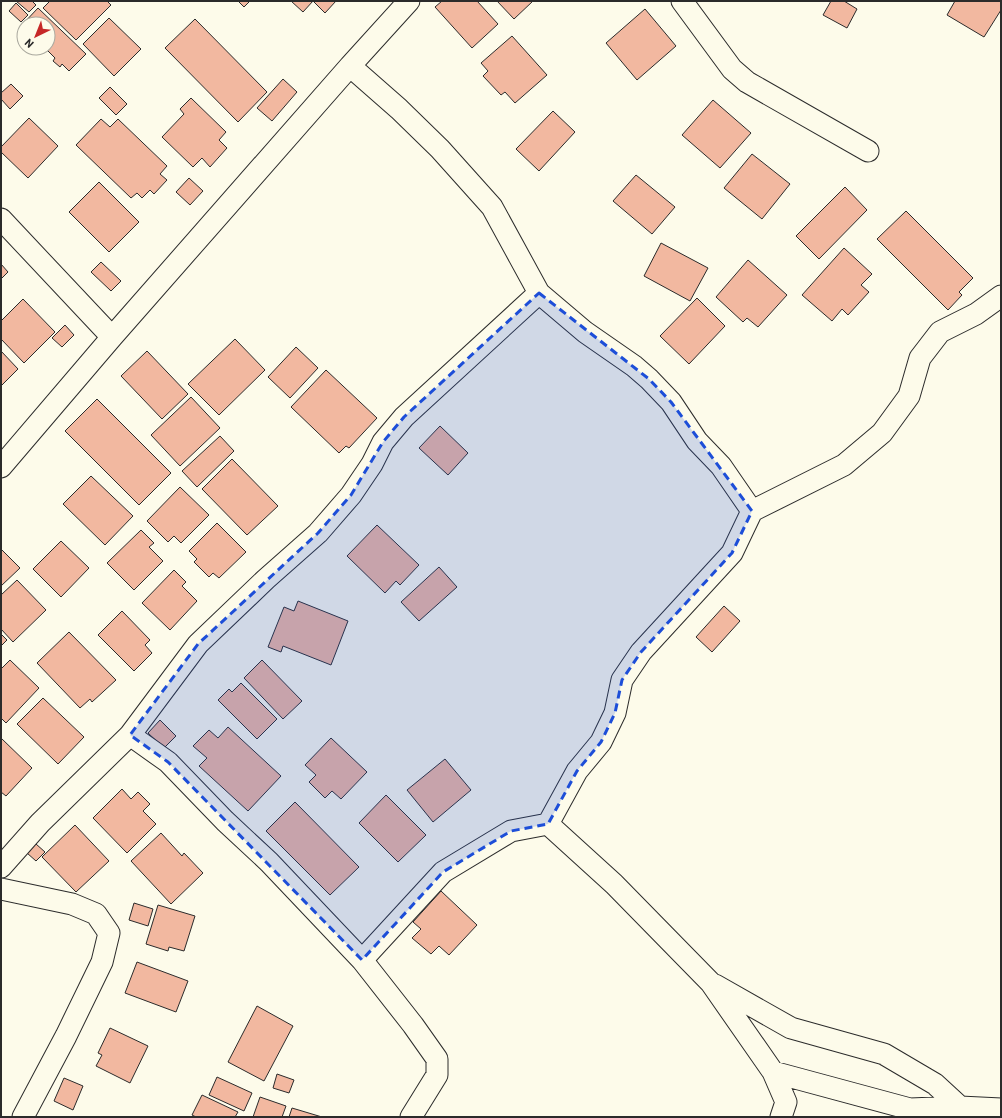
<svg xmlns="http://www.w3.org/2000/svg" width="1002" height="1118" font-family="Barlow,sans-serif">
	<rect width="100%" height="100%" fill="#fdfbea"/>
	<path fill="#f2b8a0" stroke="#2b2b2b" d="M16,1H32L36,5L29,12Z
		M50,1H107L111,5L76,40L43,8Z
		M238,1H250L244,7Z
		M291,1H336L325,13L313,1L303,12Z
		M442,1H477L498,24L472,48L435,7Z
		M497,1H533L514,19Z
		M831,1H844L857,9L847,28L823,15Z
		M955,1H1001V10L984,37L947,15Z
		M16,3L28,15L21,22L9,11Z
		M38,8L86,54L69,71L62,64L60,67L53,61L55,58L45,48H48V24H24V28L21,26Z
		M645,9L676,46L637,80L606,43Z
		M109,18L141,49L114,76L83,44Z
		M195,19L267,92L238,122L165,48Z
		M512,36L547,75L515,103L505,92L501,95L483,76L488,71L481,63Z
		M283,79L297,92L272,121L257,108Z
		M11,84L23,96L10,109L1,99V93Z
		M110,87L127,104L116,115L99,98Z
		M191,98L226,132L219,140L227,148L210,167L202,158L193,167L162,137L184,114L180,109Z
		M713,100L751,133L720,168L682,135Z
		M553,111L575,132L539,171L516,149Z
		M29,118L58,146L28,178L1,152V147Z
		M101,119L110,127L118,119L167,166L160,174L167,180L154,194L150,190L142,198L137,193L131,198L76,145Z
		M752,154L790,184L762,219L724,188Z
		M636,175L675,207L652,234L613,201Z
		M189,178L203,191L190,205L176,192Z
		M99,182L139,222L109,252L69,212Z
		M845,187L867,210L819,259L796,236Z
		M906,211L973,278L959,292L962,295L948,310L877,239Z
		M661,243L708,268L690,301L644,276Z
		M844,248L872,274L861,285L869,292L848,315L842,309L832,321L802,295Z
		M748,260L787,295L758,327L747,318L743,322L716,297Z
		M101,262L121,281L111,291L91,272Z
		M1,264L8,272L1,279Z
		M697,298L725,326L689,364L660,336Z
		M23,299L55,332L24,363L1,339V321Z
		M65,325L74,335L62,347L52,338Z
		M235,339L265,370L219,415L188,384Z
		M296,347L318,368L290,398L268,377Z
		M1,351L18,369L1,386Z
		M147,351L188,394L162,419L121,376Z
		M326,370L377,418L349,448L346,446L339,453L291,407Z
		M191,397L220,428L180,466L151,435Z
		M97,399L171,473L139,505L65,431Z
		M440,426L468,453L448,475L419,448Z
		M220,436L234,451L197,487L182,471Z
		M232,459L278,506L247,535L202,489Z
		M91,476L133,516L105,545L63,504Z
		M180,487L209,515L181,543L174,536L168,542L147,521Z
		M217,523L246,552L219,578L213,573L209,577L194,562L197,559L189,551Z
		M377,525L419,565L400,585L396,581L385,593L347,556Z
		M141,530L154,543L149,547L163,561L134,590L107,563Z
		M61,541L89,568L61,597L33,569Z
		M1,549L20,568L1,586Z
		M439,567L457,587L419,621L401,602Z
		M174,570L186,582L182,586L197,601L170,630L142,603Z
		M17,580L46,610L13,642L1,629V595Z
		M298,601L348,621L331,665L283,646L281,652L268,647L284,607L294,611Z
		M724,606L740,621L712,652L696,637Z
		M122,611L150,640L145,645L152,653L134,671L98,635Z
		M69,632L116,680L92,702L90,699L80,708L37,663Z
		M1,634L7,640L1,646Z
		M10,660L39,688L6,723L1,718V669Z
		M262,660L302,701L283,719L244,678Z
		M241,683L277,719L257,739L218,700L229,689L232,692Z
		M43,698L84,737L58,764L17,724Z
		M160,720L176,736L164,748L148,733Z
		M228,727L281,776L248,811L199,766L207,758L193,746L209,730L218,738Z
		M1,738L32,768L6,796L1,792Z
		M331,738L367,772L341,799L332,791L325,798L309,782L316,775L305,765Z
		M445,759L471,790L433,822L407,790Z
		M122,789L131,799L138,792L150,804L143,811L156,824L127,853L93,818Z
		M386,795L426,835L398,862L359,823Z
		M295,802L359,867L330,895L266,831Z
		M75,825L109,861L76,892L42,857Z
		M161,833L182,856L184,853L203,873L171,904L131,861Z
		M36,844L45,852L36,861L27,853Z
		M441,891L477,925L449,955L439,946L431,954L412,938L421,929L413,922Z
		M134,903L153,909L148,926L129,920Z
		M158,905L195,916L184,951L169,947L168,951L146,944Z
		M137,962L188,981L176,1012L125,993Z
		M257,1006L293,1026L264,1081L228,1062Z
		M110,1028L148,1046L130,1083L96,1066L102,1055L98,1053Z
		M277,1074L294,1080L289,1093L273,1088Z
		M217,1077L252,1093L244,1111L209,1095Z
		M64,1078L83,1086L73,1110L54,1101Z
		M202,1095L238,1112L235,1117H196L192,1115Z
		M260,1097L286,1106L282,1117H253Z
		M292,1108L322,1117H289Z"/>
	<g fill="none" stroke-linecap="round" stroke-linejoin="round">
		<defs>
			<path id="minor" d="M409,1L350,66L399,109L440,149L492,207L539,293L585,332L634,366L649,379L671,402L697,441L721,466L752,511
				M682,1L732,69L747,82L868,151
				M1,219L112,337
				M1,467L112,337L350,66
				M130,735L168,762L225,821L269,862L362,960L413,1025L437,1059V1075L411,1117
				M548,824L614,884L711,983L773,1072L786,1102L781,1117
				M1,867L40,823L130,735L198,644L266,579L318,533L351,495L372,464L383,442L404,417L539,293
				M1,889L72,904L96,914L109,933L102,962L66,1036L23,1117
				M362,960L443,872L511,831L548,824L577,771L601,742L615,713L622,680L641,652L732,553L752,511L844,465L882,433L909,396L920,358L940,332L976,314L1001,296
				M715,985L791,1028L884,1054L935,1084L960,1107
				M773,1072L910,1109L960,1107L1001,1109"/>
		</defs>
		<use href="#minor" stroke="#2b2b2b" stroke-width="23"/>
		<use href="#minor" stroke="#fdfbea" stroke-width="21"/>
	</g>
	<path fill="#1d4ed8" fill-opacity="0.2" stroke="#1d4ed8" stroke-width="3" stroke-dasharray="8 5" stroke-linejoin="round" d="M539,293L649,379L671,402L752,511L732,553L641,652L622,680L615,713L601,742L577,771L548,824L511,831L443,872L362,960L168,762L130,735L198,644L318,533L351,495L383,442L404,417Z"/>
	<rect width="1002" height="1118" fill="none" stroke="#2b2b2b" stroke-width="4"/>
	<g transform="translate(36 36) rotate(223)"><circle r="19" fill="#fdfbea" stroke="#a9a89e"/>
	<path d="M0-3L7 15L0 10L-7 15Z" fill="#c62828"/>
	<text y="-6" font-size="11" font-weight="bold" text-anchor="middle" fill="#2b2b2b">N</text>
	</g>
</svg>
